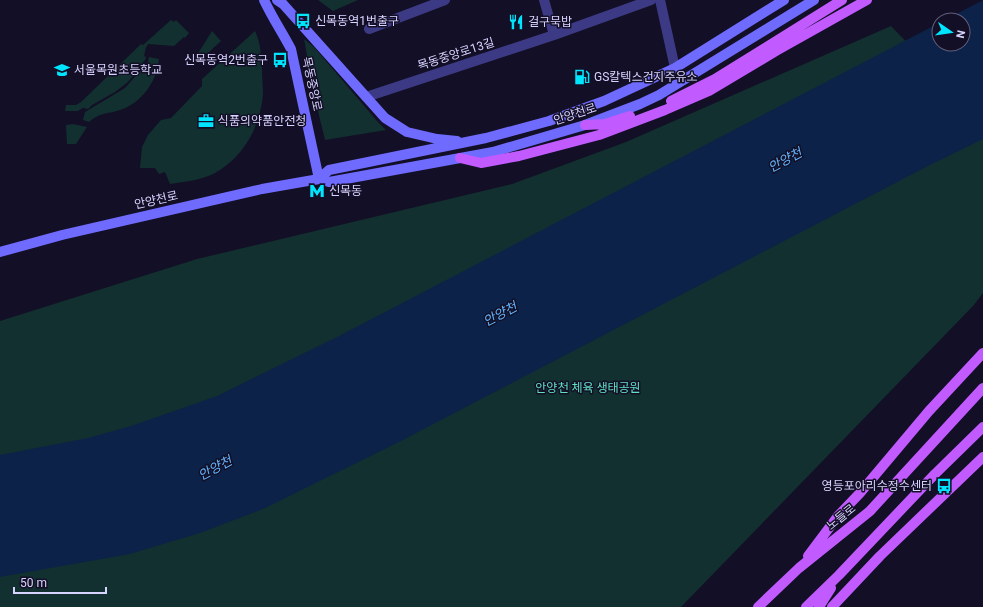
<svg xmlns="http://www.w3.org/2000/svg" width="983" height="607" font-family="Roboto,'Noto Sans KR',sans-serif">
	<rect width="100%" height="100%" fill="#130f26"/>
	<path fill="#12302f" d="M318,0H358L333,11Z
		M171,20L174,22L176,20L189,33L185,38L184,37L174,46L148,44L147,46L146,47L144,56L146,57L145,60L128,82L115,92L92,105L88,109L83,108L78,111H65L66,105H76L81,102L141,44L143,45Z
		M891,26L983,121V293L973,306L681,607H0V321L197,259L512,184L626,142Z
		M212,31L221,41L208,53L197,55Z
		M255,31C261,44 261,55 262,70C262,78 263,87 263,95C260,125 246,153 220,170C206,180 187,181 170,184L165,172L159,174L155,168H140L142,147L148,135L161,120L171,118L202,86V79Z
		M304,39L314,47L377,121L386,130L325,140L315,99Z
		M149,57L159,59C157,81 142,103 120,110C105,115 103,111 89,122L83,120L85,112L125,88L148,62Z
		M73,124L87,127L76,144H67L66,125Z"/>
	<path fill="#0c2248" d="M983,0V139L926,167L397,443L263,509L200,533L130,554L0,577V455L88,438L131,426L217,396L341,335L939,23V44H963V20H945Z"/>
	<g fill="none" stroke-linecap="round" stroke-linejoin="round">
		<path stroke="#3d3a85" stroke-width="10" d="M544,0L554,35
			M660,0L675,68
			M369,29L445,0
			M366,97L554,35L651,0"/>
		<path stroke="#6f6bff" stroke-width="10" d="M264,0C272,17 282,32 291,49L319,179
			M277,0L283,4L385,118L407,132L437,139L457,141
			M319,179L329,170L486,138L549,121L604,101L675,68L784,0
			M0,252L62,235L262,189L319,179L329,182L493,152L585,125L640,104L659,95L814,0"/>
		<path stroke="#c25bff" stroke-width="10" d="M671,101L715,79L842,0
			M585,125L605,124L630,116
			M460,158L481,163L519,156L599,135L665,110L709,91L776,51L867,0
			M808,556L838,516L860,493L929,411L983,353
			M758,607L799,568L870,511L983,388
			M806,607L839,575L935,474L983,427
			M819,607L831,588
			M832,607L880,556L983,457"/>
	</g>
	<defs>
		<symbol id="bus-bare" viewBox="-9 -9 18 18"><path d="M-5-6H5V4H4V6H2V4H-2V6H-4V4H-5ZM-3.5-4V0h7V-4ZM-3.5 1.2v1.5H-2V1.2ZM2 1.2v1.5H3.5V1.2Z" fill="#00e5ff" stroke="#130f26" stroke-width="2.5" paint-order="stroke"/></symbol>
		<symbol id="restaurant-bare" viewBox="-9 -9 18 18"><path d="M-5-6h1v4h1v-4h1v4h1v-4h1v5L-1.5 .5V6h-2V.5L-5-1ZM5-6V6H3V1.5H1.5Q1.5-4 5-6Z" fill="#00e5ff" stroke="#130f26" stroke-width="2.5" paint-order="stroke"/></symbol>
		<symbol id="school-bare" viewBox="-9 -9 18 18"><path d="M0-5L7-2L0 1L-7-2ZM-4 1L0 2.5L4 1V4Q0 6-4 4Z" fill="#00e5ff" stroke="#130f26" stroke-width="2.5" paint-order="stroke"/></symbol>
		<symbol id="fuel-bare" viewBox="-9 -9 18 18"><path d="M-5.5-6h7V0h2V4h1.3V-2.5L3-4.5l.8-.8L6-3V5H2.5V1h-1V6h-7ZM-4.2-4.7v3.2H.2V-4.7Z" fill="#00e5ff" stroke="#130f26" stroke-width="2.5" paint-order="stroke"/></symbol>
		<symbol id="office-bare" viewBox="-9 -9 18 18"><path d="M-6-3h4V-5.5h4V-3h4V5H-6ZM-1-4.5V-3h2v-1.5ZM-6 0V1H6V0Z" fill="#00e5ff" stroke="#130f26" stroke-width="2.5" paint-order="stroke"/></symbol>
		<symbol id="metro-bare" viewBox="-9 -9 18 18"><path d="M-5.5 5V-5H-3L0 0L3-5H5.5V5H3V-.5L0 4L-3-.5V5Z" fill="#00e5ff" stroke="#130f26" stroke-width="2.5" paint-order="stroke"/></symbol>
	</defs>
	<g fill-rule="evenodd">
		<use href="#bus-bare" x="292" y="10" width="22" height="22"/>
		<use href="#restaurant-bare" x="505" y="11" width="22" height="22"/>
		<use href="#bus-bare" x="269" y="49" width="22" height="22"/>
		<use href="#school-bare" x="51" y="59" width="22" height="22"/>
		<use href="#fuel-bare" x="571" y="66" width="22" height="22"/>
		<use href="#office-bare" x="195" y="110" width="22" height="22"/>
		<use href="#metro-bare" x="306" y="180" width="22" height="22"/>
		<use href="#bus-bare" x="933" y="475" width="22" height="22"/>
	</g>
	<g text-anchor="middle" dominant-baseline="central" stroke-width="3" stroke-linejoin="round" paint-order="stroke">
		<g font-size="12" fill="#d9d4ff" stroke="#130f26" text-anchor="start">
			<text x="315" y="21">신목동역1번출구</text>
			<text x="528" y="22">걸구묵밥</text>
			<text x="268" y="60" text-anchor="end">신목동역2번출구</text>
			<text x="74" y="70">서울목원초등학교</text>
			<text x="594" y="77">GS칼텍스건지주유소</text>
			<text x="218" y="121">식품의약품안전청</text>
			<text x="329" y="191">신목동</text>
			<text x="932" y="486" text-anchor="end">영등포아리수정수센터</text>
		</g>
		<g font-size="12" fill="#d9d4ff" stroke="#130f26">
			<text transform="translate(456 54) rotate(-18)">목동중앙로13길</text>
			<text transform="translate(312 84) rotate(78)">목동중앙로</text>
			<text transform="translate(575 114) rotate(-18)">안양천로</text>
			<text transform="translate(156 200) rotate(-13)">안양천로</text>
			<text transform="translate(841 517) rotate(-39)">노들로</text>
		</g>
		<g font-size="12" fill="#5fe0c0" stroke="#130f26">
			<text x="588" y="388">안양천 체육 생태공원</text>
		</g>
		<g font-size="13" font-style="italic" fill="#62b6ff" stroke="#130f26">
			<text transform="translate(785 160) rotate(-28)">안양천</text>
			<text transform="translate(500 314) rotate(-28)">안양천</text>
			<text transform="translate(215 468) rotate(-28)">안양천</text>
		</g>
	</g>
	<g transform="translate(951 32) rotate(103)"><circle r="19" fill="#130f26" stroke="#625e7d"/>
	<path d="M0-3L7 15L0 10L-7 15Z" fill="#00e5ff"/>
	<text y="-6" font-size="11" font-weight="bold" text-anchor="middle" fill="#d9d4ff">N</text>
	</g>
	<path d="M14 587v6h92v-6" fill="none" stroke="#d9d4ff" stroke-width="2"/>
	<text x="20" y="587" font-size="12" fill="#d9d4ff" stroke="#130f26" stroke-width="3" paint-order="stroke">50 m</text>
</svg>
